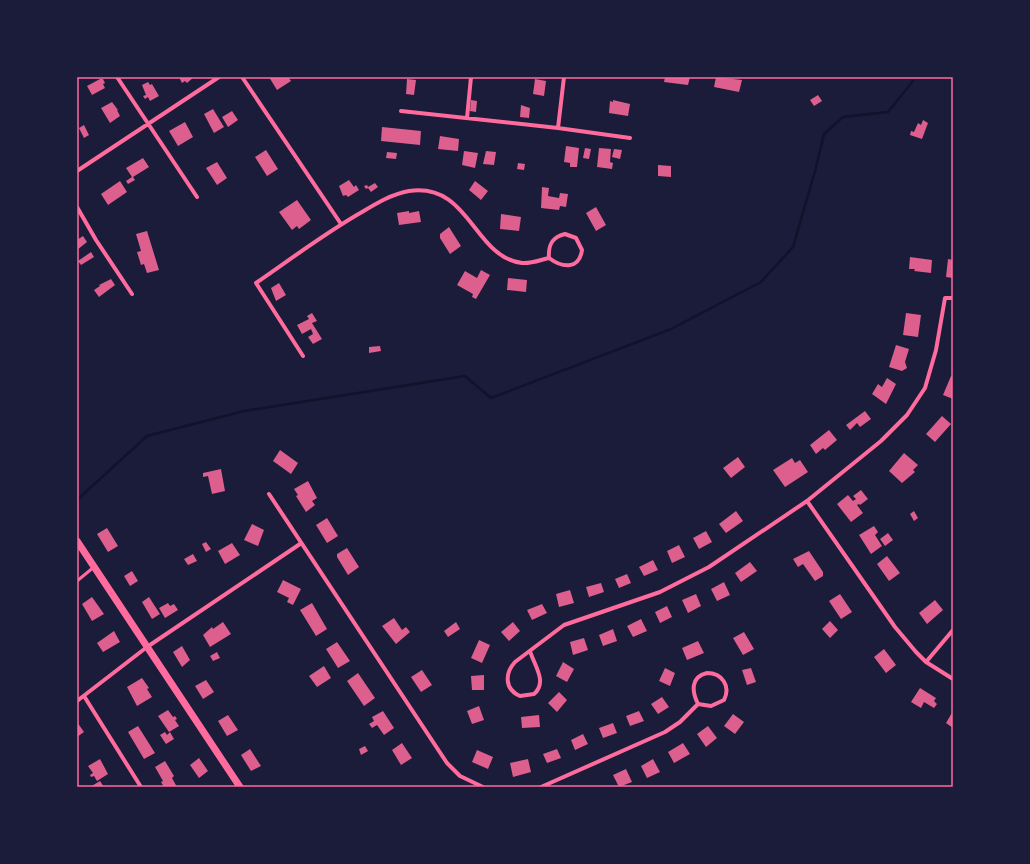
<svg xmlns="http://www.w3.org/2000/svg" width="1030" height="864" font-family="'Space Grotesk',sans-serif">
	<rect width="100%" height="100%" fill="#1b1b3a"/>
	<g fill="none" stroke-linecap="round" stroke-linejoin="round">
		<path stroke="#12122b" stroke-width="2.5" d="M77,500L147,436L244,411L465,376L491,398L671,329L761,282L793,247L815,171L824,134L843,117L888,112L913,81"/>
	</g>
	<path fill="#dd5f8e" d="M179,77H194L187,83L185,81L182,83Z
		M269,77H288L291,81L277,90Z
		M665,77H690L688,85L664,82Z
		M716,77L742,80L739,92L714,87Z
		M100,79H103L105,83L103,84L105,88L92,95L87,86Z
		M407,79L416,80L414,95L406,94Z
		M535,79L546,81L544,96L533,94Z
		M148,82L150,85L152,84L159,96L150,101L148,97L145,99L143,96L146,95L142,85Z
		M818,95L822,101L814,106L810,100Z
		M471,100L477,101L476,112L470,111Z
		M613,100L630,104L628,116L609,113L610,101L613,102Z
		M112,102L118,110H117L120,116L110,123L101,108Z
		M521,105L530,108L529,118L520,117Z
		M213,109L224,127L214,133L204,114Z
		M232,111L238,120L228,127L222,117Z
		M923,120L928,123L922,139L910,135L911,131L914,132L918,123L921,125Z
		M185,122L193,137L178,146L169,131Z
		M84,125L89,135L84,138L79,128Z
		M382,127L421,131L420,145L381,141Z
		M440,136L459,139L458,151L438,149Z
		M566,146L579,148L577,167H570V163L564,162Z
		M585,148L591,149L589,159L583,158Z
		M599,148L611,149L610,162L613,163L612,169L597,167Z
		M614,149L622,150L620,159L612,157Z
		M266,150L278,169L267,176L255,157Z
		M464,151L478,153L475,168L462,165Z
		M486,151L496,152L494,165L483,164Z
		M387,152L397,153L396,159L386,158Z
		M143,158L149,167L133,177L135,180L128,184L126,181L132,177L126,168Z
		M217,162L227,178L217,185L206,168Z
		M518,163L525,164L524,170L517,169Z
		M658,165L671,166V177L658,176Z
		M349,180L354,187L356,185L359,190L348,197L346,195L343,196L339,186Z
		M120,181L127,192L108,205L101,194Z
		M475,181L488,191L481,200L469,190Z
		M375,183L378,187L371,192L368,188L366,189L364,186L367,185L368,187Z
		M542,187L549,188L548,196L559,198L560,193L568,194L566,207L560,206L559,210L541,208Z
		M297,200L311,220L299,229L297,226L292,230L279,212Z
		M596,207L606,225L596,231L586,213Z
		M409,211V213L419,211L421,222L399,225L397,213Z
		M501,214L521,217L519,231L500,229Z
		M449,227L461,246L450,254L440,238V234Z
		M147,231L159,270L147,273L144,264L141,265L137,252L141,251L136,234Z
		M83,236L87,242L77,250V240Z
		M91,252L94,257L81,265L78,261Z
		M910,257L932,260L931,273L914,271L915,269H909Z
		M948,259L953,260V278L946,277Z
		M481,270L490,275L476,299L472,297L473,294L457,285L465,271L477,278Z
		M508,278L527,280L526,292L507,290Z
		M111,279L115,285L99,297L94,290L100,286L99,285Z
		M279,283L286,295L276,301L271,288Z
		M312,313L317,321L312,323L322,339L313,344L308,337L313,334L311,329L302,334L297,325L309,319L307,316Z
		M906,313L921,315L918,337L903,335Z
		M896,345L909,349L905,362L907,368L902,371L889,367Z
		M380,346L381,351L369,353V347Z
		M951,376L953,377V399L943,395Z
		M887,378L896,384L886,404L872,394L878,384L882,387Z
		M865,411L871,419L860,427L857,423L850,430L846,425Z
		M942,416L951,424L935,442L926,434Z
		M829,430L837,440L825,450L823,448L816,454L810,445Z
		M280,450L298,463L291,474L273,461Z
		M904,453L918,465L913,470L915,472L902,483L889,471Z
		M738,457L745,467L731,478L723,468Z
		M792,458L795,463L800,460L808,472L785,487L773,470Z
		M221,469L225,491L212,494L208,476L203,477V473Z
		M308,481L317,498L312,501L315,505L306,512L296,496L298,495L294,489Z
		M861,490L868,499L860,505L859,504L857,505L863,513L851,522L837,504L848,495L853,501L856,499L853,496Z
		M736,511L743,521L726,533L719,524Z
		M914,511L918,518L914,521L910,514Z
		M327,518L338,536L327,543L316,525Z
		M252,524L264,530L258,546L244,540Z
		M874,526L878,532L875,535L882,546L871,554L859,535Z
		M107,528L118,546L108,552L97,534Z
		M706,531L712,542L699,549L693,538Z
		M888,533L893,540L885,546L880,539Z
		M206,542L211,549L206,552L202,544Z
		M232,543L240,555L225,564L218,551Z
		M679,545L685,557L672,563L667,551Z
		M347,548L359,567L348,575L337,557V554Z
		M809,551L823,572V576L815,581L803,564L798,567L793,559Z
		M193,554L197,561L188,565L184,559Z
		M887,556L900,573L889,581L877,564Z
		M653,560L658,570L644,576L639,567Z
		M750,562L757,571L741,582L735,573Z
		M132,571L138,581L130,586L124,576Z
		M627,574L631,583L619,588L615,579Z
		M283,580L301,589L293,605L287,602L289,598L277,592Z
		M724,582L730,595L717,601L711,589Z
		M601,583L604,592L589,597L586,587Z
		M570,590L574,603L559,607L556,594Z
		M696,594L701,606L688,613L682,600Z
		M840,594L852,612L841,619L829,601Z
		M92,597L104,614L92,621L82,604Z
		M149,597L160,614L152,619L142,602Z
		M935,600L943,610L927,624L919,613Z
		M168,603L170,606L174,604L178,610L165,618L159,608Z
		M312,603L327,629L316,636L300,610Z
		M542,604L547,613L532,620L527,610Z
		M667,606L672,617L660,623L655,612Z
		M394,618L402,630L406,627L410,632L396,644L382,626Z
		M641,619L647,631L633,637L627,626Z
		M830,621L838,630L830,638L822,629Z
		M223,622L231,634L210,647L203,635L212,627L213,629Z
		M456,622L460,629L448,637L444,631Z
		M513,622L520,631L509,641L501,632Z
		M613,629L617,641L603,646L599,635Z
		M114,631L120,642L103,652L97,643Z
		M744,632L754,649L743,655L733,638Z
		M584,638L588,650L573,655L570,642Z
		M479,640L490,645L482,663L471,658Z
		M698,641L704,653L687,660L682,648Z
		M337,642L350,661L338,668L326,649Z
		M182,646L190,660L182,667L173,652Z
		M884,649L896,665L886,673L874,657Z
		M217,652L220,658L213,661L210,656Z
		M563,662L574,669L567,682L556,676Z
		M324,666L331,678L317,687L309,676Z
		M665,668L675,673L670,686L659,681Z
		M751,668L756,682L747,685L742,670Z
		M422,670L432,685L421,692L411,677Z
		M358,673L375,698L364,706L347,681Z
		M484,675V690H472L471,676Z
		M142,678L149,688L147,689L152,697L137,706L127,687Z
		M206,680L214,692L203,699L195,686Z
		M920,688L936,698L934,701L937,704L934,708L924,702L921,708L911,702Z
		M559,692L567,700L557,712L548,703Z
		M662,697L669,707L658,714L651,704Z
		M479,706L484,720L472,724L467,711Z
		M168,710L173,717L175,716L177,719L175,720L179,726L169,732L158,716Z
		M383,711L394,728L384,735L377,725L372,728L369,724L374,721L372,717Z
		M639,711L644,721L630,726L626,716Z
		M953,711V728L946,723Z
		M733,714L744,722L735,734L724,726Z
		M228,715L238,730L227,736L218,721Z
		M539,715L540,727L522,728L521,717Z
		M77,722L84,732L77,737Z
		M613,723L617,733L603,738L599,728Z
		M138,726L155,753L144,759L128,732Z
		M708,726L717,738L706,747L697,734Z
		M165,732L167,735L170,732L174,739L166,744L160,735Z
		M583,734L588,744L575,750L571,740Z
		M402,743L412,758L401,765L392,750Z
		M683,743L690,754L674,763L668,752Z
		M365,746L368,751L361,755L359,749Z
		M250,749L261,766L251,771L241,755Z
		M557,749L561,758L547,763L543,754Z
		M477,750L493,757L488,769L472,762Z
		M199,758L208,771L199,778L190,765Z
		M100,759L108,774L97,781L94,776L91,777L90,775L93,773L88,766Z
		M528,759L531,772L513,777L510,763Z
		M653,759L660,772L647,778L641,766Z
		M165,761L174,776L172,778L177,787H164L161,782L163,781L155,767Z
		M626,769L632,782L619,787L613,775Z
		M100,781L104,787H90Z"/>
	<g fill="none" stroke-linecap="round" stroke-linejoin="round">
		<path stroke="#ff6b9d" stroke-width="3" d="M77,581L94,567"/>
		<path stroke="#ff6b9d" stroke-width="4" d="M117,77L197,197
			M242,77L341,224
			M401,111L558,128L630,138
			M467,118L471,77
			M558,128L564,77
			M77,171L219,77
			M77,207L96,240L132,294
			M303,356L256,283C291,259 325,233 362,212C377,203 392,194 409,191C470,182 473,257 522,263C531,264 540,260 549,258C561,267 579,271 582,250L576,238L565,234C552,237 548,245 549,258
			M269,494L447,763L460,776L483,787
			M807,501L895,627L916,652L926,662L953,679
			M530,651C534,665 548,682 534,694L520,696C504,689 505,673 515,662L564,625L660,592L709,567L807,501L881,441L907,415L925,388L936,350L945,298H953
			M926,662L953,630
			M707,673C722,673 731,686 724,700L711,706L698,704C692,692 690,677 707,673Z
			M84,696L141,787
			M77,701L147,647L300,544
			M541,787L665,732L680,722L698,704"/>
		<path stroke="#ff6b9d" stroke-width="7" d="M77,541L240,787"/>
	</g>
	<rect width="1030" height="864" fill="none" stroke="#1b1b3a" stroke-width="156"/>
	<rect x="78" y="78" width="874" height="708" fill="none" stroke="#ff6b9d" stroke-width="1.5"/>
</svg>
